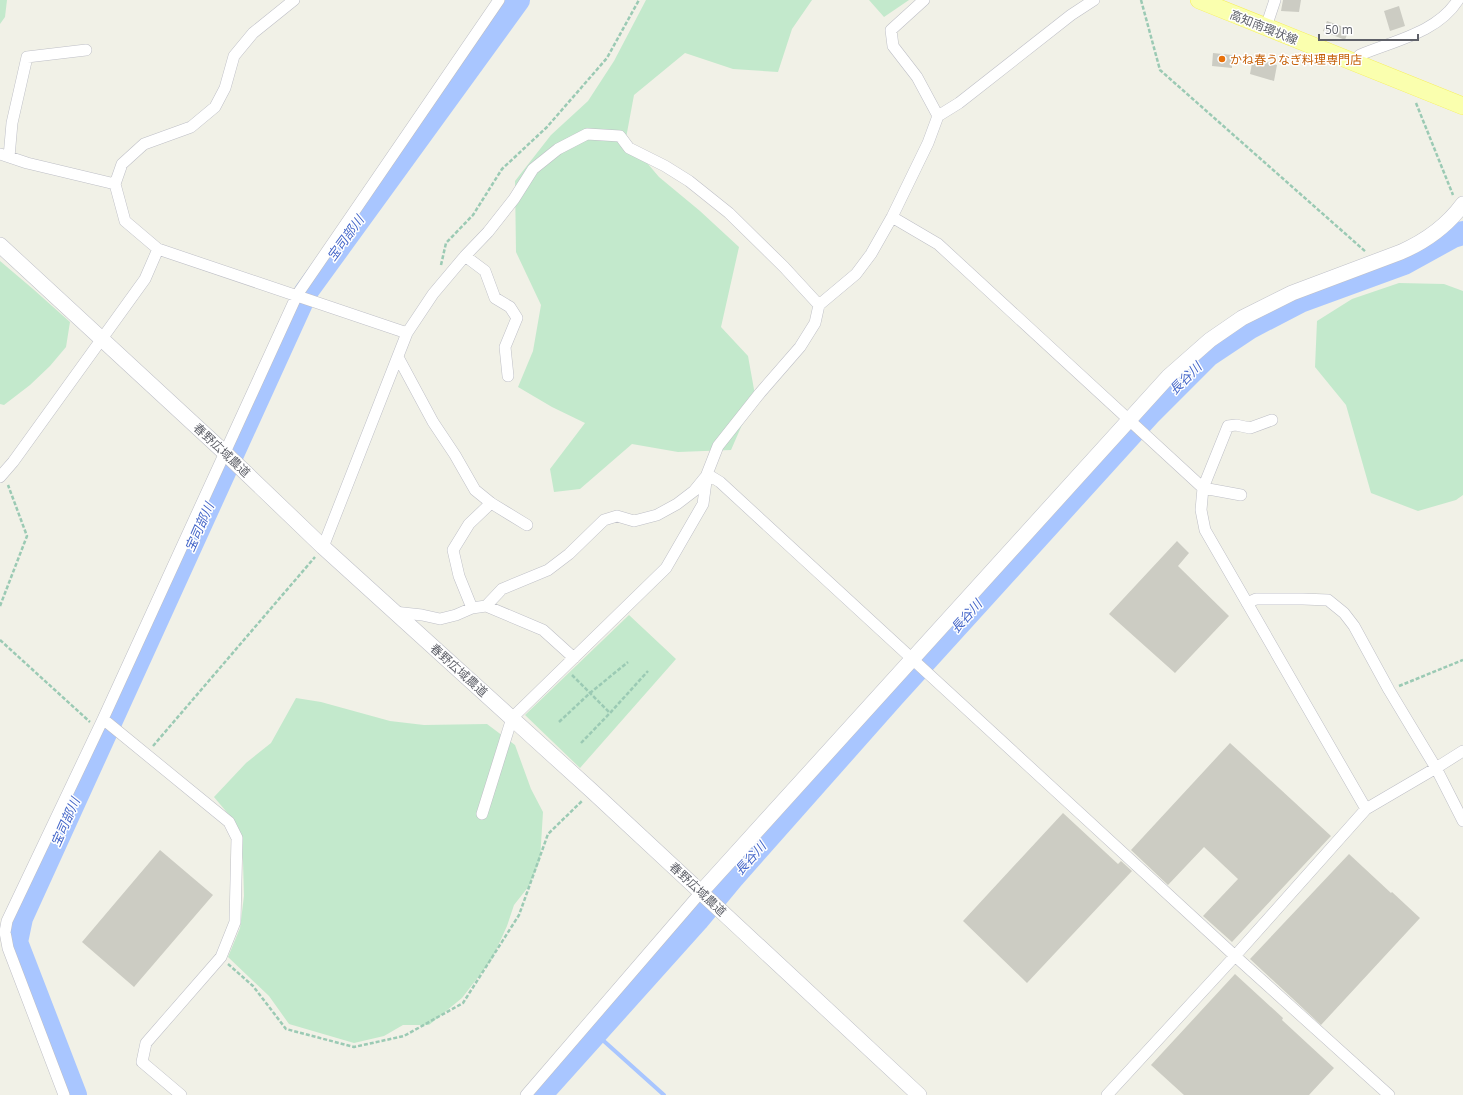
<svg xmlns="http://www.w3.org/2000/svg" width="1463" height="1095" font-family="'Open Sans','Noto Sans JP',sans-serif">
	<rect width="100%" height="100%" fill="#f1f1e7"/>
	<path fill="#c3e9cc" d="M0,0H7L5,17L0,24Z
		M646,0H812L792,29L778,72L733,69L685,53L634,95L626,138L659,177L700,211L739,247L721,327L748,356L755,395L731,450L678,452L632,444L580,489L554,492L550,469L585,423L552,407L518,387L533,351L541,305L516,252L515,181L551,135L588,101L614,61Z
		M869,0H909L884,17Z
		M0,261L33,289L70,322L66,347L50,366L30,385L4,405L0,404Z
		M1399,283L1444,284L1463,291V495L1456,500L1418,511L1371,493L1346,405L1315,367L1317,321L1352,299Z
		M629,615L676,659L580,768L525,715Z
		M296,698L321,702L390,721L424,725L487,724L515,745L531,789L543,812L540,860L529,886L514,905L507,926L492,959L462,998L429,1025H403L384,1036L354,1043L289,1024L269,996L228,957L240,928L244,896L243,861L240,837L230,816L214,797L246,763L271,743Z"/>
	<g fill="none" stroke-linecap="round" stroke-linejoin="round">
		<path stroke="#a9c6ff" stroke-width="4" d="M596,1034L664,1095"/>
		<path stroke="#a9c6ff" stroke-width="24" d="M75,1095L16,942L21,918L306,292L518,0
			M540,1095L697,920L731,879L893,696L1150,413L1208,355L1250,327L1300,301L1404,263L1453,236L1463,233"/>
	</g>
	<path fill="#ccccc3" d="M1283,0H1301L1299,12L1281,11Z
		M1399,6L1405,26L1390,31L1384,11Z
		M1327,21L1349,29L1345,40L1323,31Z
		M1213,53L1232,55V68L1212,66Z
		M1253,58L1277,65L1274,81L1250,74Z
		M1177,541L1189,553L1178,566L1229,616L1175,673L1109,614Z
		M1230,743L1331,836L1232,942L1203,916L1238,879L1204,847L1168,885L1131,850Z
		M1063,813L1118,864L1121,861L1132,871L1027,983L963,921Z
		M160,850L213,895L134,987L82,942Z
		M1349,854L1391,893L1392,892L1420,918L1321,1025L1250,959Z
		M1235,974L1283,1018L1282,1020L1334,1068L1309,1095H1184L1151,1065Z"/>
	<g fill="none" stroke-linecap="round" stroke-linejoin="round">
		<defs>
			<path id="street" d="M294,0L253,33L234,56L225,88L215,107L191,127L144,144L122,164L115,184L125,221L158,249L407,333
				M924,0L891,30L893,46L917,77L938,116
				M1266,27L1275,0
				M1353,62L1360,55C1393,41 1437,33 1458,0
				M0,154L27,163L115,184
				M9,157L12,123L27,57L86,50
				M892,217L938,244L1203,488L1201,510L1205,530L1366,809
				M465,256L485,271L495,298L510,307L517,318L505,347L508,376
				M398,357L433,422L455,455L475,490L491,503L527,525
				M707,474L720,482L1235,956L1389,1095
				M0,477L13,462L145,279L158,249
				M1241,495L1203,488L1228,426L1236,425L1250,428L1272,420
				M323,547L407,333L433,294L465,256L488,232L514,199L533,169L558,149L587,134L620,136L629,148L665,166L689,181L729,213L784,267L819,305
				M1247,603L1256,599H1303L1328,600L1344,613L1354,626L1389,690L1436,768L1463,751
				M486,606L502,589L548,570L569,554L604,520L617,516L634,521L657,515L677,504L694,491L707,475
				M472,608L459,576L453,550L469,524L491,503
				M394,612L422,615L440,619L456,615L472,608L486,606L543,630L574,658
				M103,719L229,822L237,838L235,922L221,957L146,1043L142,1062L181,1095
				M482,814L512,718L666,568L703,504L707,474L718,446L760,393L800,347L815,323L819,305L856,274L871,254L892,217L928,143L938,116L959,103L1071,15L1094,0
				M64,1095L8,948L5,932L7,921L103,719L297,295L499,0
				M526,1095L701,892
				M1107,1095L1235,956L1366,809L1436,768L1463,821"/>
			<path id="secondary" d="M0,245L224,452L323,547L592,791L919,1095
				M701,892L1168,377L1210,340L1242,318L1292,293L1401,252C1426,241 1447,226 1463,204"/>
			<path id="primary" d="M1199,0L1463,106"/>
		</defs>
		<use href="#street" stroke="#bebfc6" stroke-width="12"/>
		<use href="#secondary" stroke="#bfc0c8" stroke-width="16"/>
		<use href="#primary" stroke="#f7ef5a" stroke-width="18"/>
		<path stroke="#9bcab4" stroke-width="2.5" stroke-dasharray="4 2" stroke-linecap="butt" d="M1141,0L1160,70L1366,252
			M1416,103L1453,195
			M441,265L446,243L473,215L502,169L547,127L607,58L639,0
			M0,606L27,536L8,485
			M0,640L90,722
			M572,675L610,713L648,671
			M1399,686L1463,660
			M559,722L590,693L628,662
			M581,743L610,713
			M153,746L315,557
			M228,964L253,986L286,1029L354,1047L404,1036L463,1003L519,915L548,834L583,800"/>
		<use href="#street" stroke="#fff" stroke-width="11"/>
		<use href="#secondary" stroke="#fff" stroke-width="15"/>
		<use href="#primary" stroke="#faffae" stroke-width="17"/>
	</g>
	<circle fill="#e8710a" stroke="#fff" stroke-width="1.5" cx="1222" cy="59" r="4"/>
	<g text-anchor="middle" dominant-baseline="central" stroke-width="3" stroke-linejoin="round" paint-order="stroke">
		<g font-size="12" fill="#5e6068" stroke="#fff">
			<text transform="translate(1264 27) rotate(22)">高知南環状線</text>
			<text transform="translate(222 450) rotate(43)">春野広域農道</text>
			<text transform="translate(459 670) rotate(42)">春野広域農道</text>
			<text transform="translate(698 889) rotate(43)">春野広域農道</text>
		</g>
		<g font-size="12" fill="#c56008" stroke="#fff" text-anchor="start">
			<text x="1230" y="59">かね春うなぎ料理専門店</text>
		</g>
		<g font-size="13" font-style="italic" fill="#4567c9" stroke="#fff">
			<text transform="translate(345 238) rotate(-54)">宝司部川</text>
			<text transform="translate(1185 378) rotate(-45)">長谷川</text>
			<text transform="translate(199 527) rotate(-66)">宝司部川</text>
			<text transform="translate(966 616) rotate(-48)">長谷川</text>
			<text transform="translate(65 822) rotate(-66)">宝司部川</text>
			<text transform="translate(750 858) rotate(-48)">長谷川</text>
		</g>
	</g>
	<path d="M1319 34v6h99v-6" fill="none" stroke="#5e6068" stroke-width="2"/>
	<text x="1325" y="34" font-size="12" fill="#5e6068" stroke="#ffffff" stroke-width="3" paint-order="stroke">50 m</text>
</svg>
